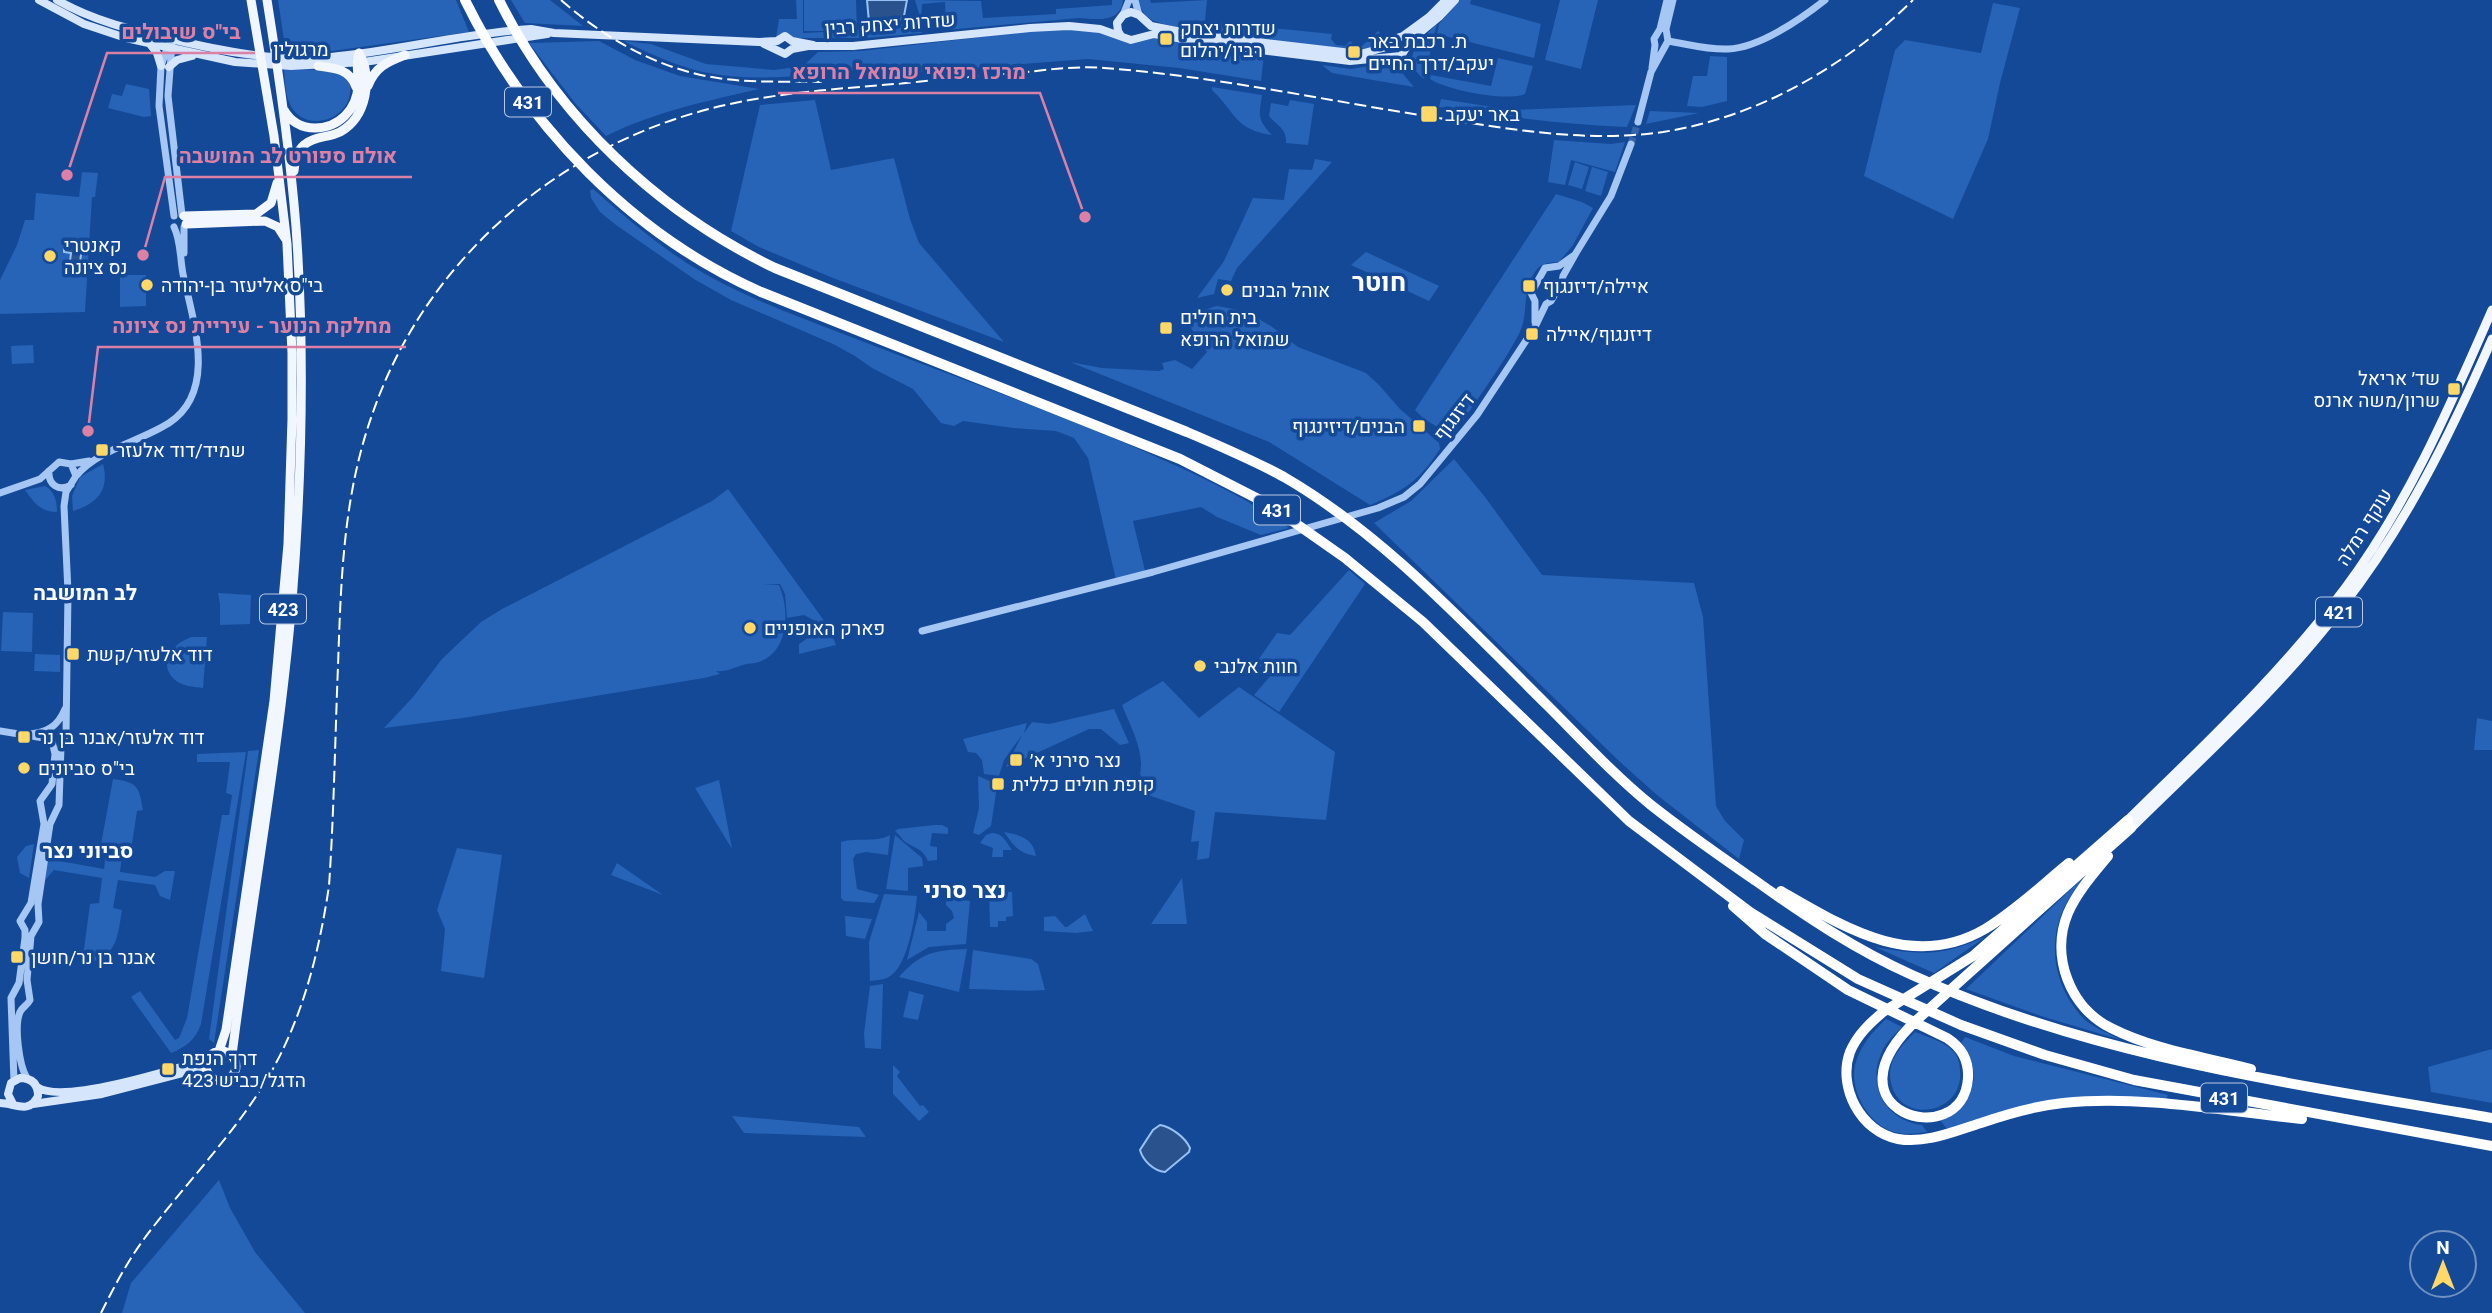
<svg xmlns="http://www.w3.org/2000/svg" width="2492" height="1313" font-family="Roboto,Heebo,sans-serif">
	<rect width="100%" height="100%" fill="#144998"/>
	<path fill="#2763b6" d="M278,0H456L469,32L332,51L286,53Z
		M511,0H550L583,26L525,23Z
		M796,0H803V33L847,31H804V0H856L857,30L921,22L922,33L867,38H776L779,19H797Z
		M915,0L981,1L983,18L1056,14V9L1112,5V0H1123C1121,24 1095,19 1079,18L946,30L945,2L922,4L921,20Z
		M1139,0H1150L1151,3L1207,0L1205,21L1332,34L1331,39L1336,45L1345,46L1350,41L1355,46L1359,44L1361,47L1378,31L1386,39C1386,40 1380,46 1379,46C1350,61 1217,34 1179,28C1161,22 1143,24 1139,0Z
		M1460,0H1471L1470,4L1541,24L1534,58L1437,34L1439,24Z
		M1560,0H1598L1581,69L1545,60Z
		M1993,3L2020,8L2000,83L1988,139L1953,219L1864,176L1895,50L1905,40L1981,53Z
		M1437,24L1424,79C1398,59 1420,40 1437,24Z
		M1066,30H1090L1125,41L1155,36L1264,54L1261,81L1179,68L1088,59L880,75L861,73L859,70C807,75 755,83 703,72C676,66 649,53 623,41L651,44L706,64L774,70L803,66L818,52L861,51L1024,32Z
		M599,41L635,60L680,76L759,89C707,101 654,112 606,136L575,103L529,43Z
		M1710,56L1727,57V101L1702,107L1687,106L1693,76H1707Z
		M1498,58L1533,66L1525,94C1507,102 1446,90 1430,79L1431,75L1491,86Z
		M1380,64L1397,67L1414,87L1332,73L1322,65L1351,69Z
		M284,70C302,70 340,65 350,84C355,121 302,136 289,102C285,93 285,80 284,70Z
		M126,84L149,89L151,116L144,117L108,108L112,94L122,96Z
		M1212,87L1262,95C1259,116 1257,119 1272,135C1235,130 1236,113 1212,90Z
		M1441,99L1512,110L1636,105L1627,127C1564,125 1502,116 1439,107Z
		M815,100L831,170L894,158L910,219L919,243L1004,342L833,278L759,247L731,231L760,105Z
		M1290,100L1314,104L1308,145L1286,143C1287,128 1277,126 1269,116L1271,103L1288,106Z
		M1650,111L1699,113L1646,124Z
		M1554,140L1611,144L1625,142L1615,172L1571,160L1565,185L1548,182Z
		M1315,159L1332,162L1237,268L1231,281L1218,279L1214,294L1197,298L1224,261L1253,198L1284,200L1289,169L1312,170Z
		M1575,162L1589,167L1582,189L1568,185Z
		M1592,167L1608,172L1601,196L1585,191Z
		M82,172L98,173L95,197H92L85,312L0,314V280L17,245L25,220H34L36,193L79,197Z
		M593,189C629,220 665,252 707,275C748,298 794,315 838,332C934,369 1030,403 1125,443C1182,468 1238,492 1289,528L1261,535L1217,517L1201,507L1133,521L1145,571L1116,580L1088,458L1074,438L1056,431L1013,428L963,421L954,426L941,423L913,389L872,368L855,356L833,344L731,300L694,279L616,225L600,212L591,198L590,190Z
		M1556,194L1582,202L1593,208L1573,245L1559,262C1552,262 1543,263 1538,268C1520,289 1530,312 1519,334C1501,368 1477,399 1456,431L1449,434L1424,419L1415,410Z
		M1366,252L1439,286L1429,301L1351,265Z
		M120,275H146V306L120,307Z
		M1217,306L1244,311L1271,326L1298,347L1366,373L1379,385L1400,409L1439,443L1440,449C1420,480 1404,491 1370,505L1269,442L1070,362L1102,368L1159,371L1164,369L1162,363L1175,360L1192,369L1207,352L1191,328C1193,314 1205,309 1217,306Z
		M33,345L34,363L12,364L11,346Z
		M1454,459L1485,497L1542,575L1694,583L1703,617L1716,806L1725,821L1744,840L1739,859L1657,795L1619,761L1374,523L1411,501Z
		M103,464C110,490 97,504 73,511L72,496L80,477Z
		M45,486C55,491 57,502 57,512C41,512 34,503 25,490Z
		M728,489L828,626L836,645L799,654V644C809,638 814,633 815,621L804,615L787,618L785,594L780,584H763L779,585C790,611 789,651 759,662C754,664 748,663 743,665C733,668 727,672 716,671L720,674L704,678L463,718L384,728L413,697L442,659L481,622L502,609L712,501Z
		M1349,570L1365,584L1279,712L1254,695L1272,674L1256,663L1277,633L1290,635Z
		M218,593L251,595L250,624L220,625V604Z
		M3,612L33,613L32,652L1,651Z
		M192,637H207L203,688C194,687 182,686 175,680C156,663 174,642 192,637Z
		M35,654L60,655V672L34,671Z
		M1163,681L1199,718L1239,687L1335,752L1326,820L1215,812L1209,858L1197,860L1199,841L1191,842L1195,811L1151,796L1140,774C1145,751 1130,726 1122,705Z
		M1114,709L1129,743L1120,745L1101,729H1089L1006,767L1022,735L1004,760L999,776L984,774L982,760L976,753L968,752L963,739L1027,723L1024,733L1032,722L1049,724Z
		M2477,718L2492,721V750H2474Z
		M259,750L214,1043L209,1039L248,751Z
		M246,752L201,1024C196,1039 186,1047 171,1053L131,997L140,991L175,1040L179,1038L187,1018L222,815H229L232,795L226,793L230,762H197V754Z
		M978,776L990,781L998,780L991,826L979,835L973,833L979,808Z
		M113,779C138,782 139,787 143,810L137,811L131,850L123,849L120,872L155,877L165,871H175L170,900L160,896L155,885L118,880L113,908L122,910C117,940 117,958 82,964L90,904L99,903L102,878L54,870L45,880L50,849L54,860L104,869L107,845L101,844Z
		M719,780L732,849L695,788Z
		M934,825H942L948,828V834L932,833L930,846L937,847V860L928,861C923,848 913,848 904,841C901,838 899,834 895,831L898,829Z
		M1004,832C1020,835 1033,838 1036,856C1018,853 1014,846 1004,832Z
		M992,833C1003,833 1006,842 1012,850H1003V857H992L993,848L980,843L986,835Z
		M890,835L888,855L866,852L856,854L853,859L857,889L879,895L874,903L844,901L841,898V842C857,837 876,843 890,835Z
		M895,835L922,858L923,866L908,868V891L886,889Z
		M34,844L29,878L20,873L17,857L26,846Z
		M457,848L502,855L484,978L441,971L445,929L437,910Z
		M617,863L663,895L611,875Z
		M2090,871C2082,881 2073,891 2067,902C2046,940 2053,986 2083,1018C2093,1028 2109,1033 2121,1040L2041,1016L1966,989Z
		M1182,878L1187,924H1151Z
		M989,892H1012L1013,916L1006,917V921H998V927H990Z
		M884,894L917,896C915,917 908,969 887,978C882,980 875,980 870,981L869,942Z
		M946,898L970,901L966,944L929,947L907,960L919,912L927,922V931H946V924L954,918L952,911L946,905Z
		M1085,914L1093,931L1076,933L1044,931V917L1055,916L1065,927H1067Z
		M845,916L872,919L865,939L846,936Z
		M1985,937L1934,973L1875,947C1921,955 1940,957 1985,937Z
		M967,949L959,992L899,977C921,952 935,950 967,949Z
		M973,950L1031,959L1038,964L1045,990C1019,992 995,989 969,989Z
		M883,984L881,1049L865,1048L864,1033L870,986Z
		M909,991L924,995L918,1020L903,1017Z
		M1886,1019L1902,1027C1894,1035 1885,1043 1881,1054C1867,1087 1886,1120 1922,1125L1927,1132C1918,1133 1908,1135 1899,1133C1871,1129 1849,1092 1855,1065C1860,1046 1872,1032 1886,1019Z
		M1915,1032C1927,1037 1944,1041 1953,1051C1958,1056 1960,1064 1960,1071C1964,1114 1901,1126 1891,1083C1886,1062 1901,1046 1915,1032Z
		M1965,1037L2014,1056L2168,1095L2166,1100L2088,1096L2057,1100L1947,1129L1940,1120C1973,1104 1985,1074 1961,1043Z
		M2492,1049V1103L2431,1092L2428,1067Z
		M893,1065L900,1072L897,1076L920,1106L923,1105L929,1112L919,1121L893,1094Z
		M732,1116L859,1127L866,1137L744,1133Z
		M219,1180L230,1208L255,1252L305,1313H122L131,1283Z"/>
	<path fill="#2a528c" stroke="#98c1f5" stroke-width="2" d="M867,0H907L904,16L899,21L869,22Z
		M64,244L82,246L79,271L69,270L71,253L64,252Z
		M1160,1125C1171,1127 1185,1137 1190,1148L1189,1152L1165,1172C1154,1171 1143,1161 1140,1150L1153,1130Z"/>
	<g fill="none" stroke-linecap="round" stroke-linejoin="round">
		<path stroke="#3764a7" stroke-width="7" stroke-dasharray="7 3.5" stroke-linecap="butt" d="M1631,144L1638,122"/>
		<path stroke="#a6c6f3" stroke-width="7" d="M1135,0L1139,15
			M1123,15L1129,0
			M1668,41C1687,44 1708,50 1728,49C1759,48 1801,19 1825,0
			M169,43L161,66L159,106L174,216
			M172,43L168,96L182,215
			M1652,68L1655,45L1654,39L1660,29L1667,0
			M1638,122L1651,72L1668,41L1666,29L1673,0
			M184,253V227
			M1535,322V301L1531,293L1545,268L1559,266L1573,256
			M49,471C48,485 59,492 71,485
			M76,476C99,449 139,442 169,423C218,391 193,321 183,274C180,259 181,241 174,227
			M0,493L40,479L59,462L71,464L89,461
			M922,631L1153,572L1378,508L1404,497L1420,484L1477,415L1535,327L1546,304L1551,301L1562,282L1563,276L1576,253L1611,196L1631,144
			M0,731L50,739
			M29,734C47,733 58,726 65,709
			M27,1078C19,1066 14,1026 20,1012C23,1006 27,1006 30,1000L27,980L31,936L39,922L38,904L50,824L59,805L61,747L66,735L68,592L64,506L66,492L76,476L71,464
			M14,1081L11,998L19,983L25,938V930L20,921L31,903L44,824L40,801L52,784L55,754L52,741"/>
		<path stroke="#d5e5fc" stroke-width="8" d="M39,0L84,24L126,38L235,62L291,66L364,62L547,34
			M57,0C92,20 128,29 167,38C221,51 275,62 331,57C398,51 464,33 531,29L554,33L759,42L777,41L785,36L792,41L813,45
			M1121,36L1118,31L1117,23L1123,15L1131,12L1139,15L1151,26L1197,35L1360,54L1383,48L1390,40L1403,36L1429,17L1446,0
			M150,44L157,53L161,66
			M764,44L785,54L792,49L808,46H853L1030,28L1069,26L1100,29L1131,40L1154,34L1218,45L1350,61L1401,56L1411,40L1439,17L1455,0
			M169,67L177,60L192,56
			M37,1087C62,1105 175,1069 207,1059
			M0,1103C15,1103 29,1115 38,1096C38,1084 32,1078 20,1078L11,1083L8,1094L13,1104
			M33,1104L102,1094L191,1071L207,1072"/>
		<path stroke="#f2f6ff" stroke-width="9" d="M318,66C335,68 350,69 356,87
			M368,86C375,67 387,62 405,55
			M284,110C291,122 301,128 315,128C339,128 357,109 358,86C359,74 355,65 359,53
			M294,171C295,161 296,152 304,145C314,136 328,138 340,132C367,117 373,78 359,53
			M184,216L256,214L271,203L277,183
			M186,224L265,221L278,227L285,238
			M2128,820C2203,746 2283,672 2346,587C2409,502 2450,406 2492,310
			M2131,828C2203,757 2279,689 2341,608C2405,527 2451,433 2492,339
			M206 1066a15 15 0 1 1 30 0a15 15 0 1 1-30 0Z
			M219,1051L226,1030L274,701L288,544L292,419V353L287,244L274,136L251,0
			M232,1055C251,904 279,753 292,601C302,477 305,351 296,227C290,151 279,75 267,0"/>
		<path stroke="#fff" stroke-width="10" d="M465,0C527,126 632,235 761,292L1180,459L1268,504L1345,558L1423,622L1629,821L1750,912L1858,979L1961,1025L2045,1055L2134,1080L2492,1146
			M499,0C557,117 658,212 775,268L1187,432C1220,446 1253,460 1284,477C1384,535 1465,624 1547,705C1581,739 1614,775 1651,805C1685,832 1720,856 1756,881C1805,916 1856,950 1912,975C2095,1058 2296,1084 2492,1118
			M2128,820L1973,956L1883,1012C1870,1023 1857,1035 1850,1052C1837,1087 1861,1132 1898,1139C1926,1144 1955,1131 1981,1123C2007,1114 2035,1106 2063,1103C2142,1095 2224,1111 2302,1119
			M2108,856C2094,873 2077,892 2068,913C2050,956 2070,1008 2111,1028C2154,1050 2205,1057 2251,1069
			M1781,891C1845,928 1913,971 1985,929C2015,911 2042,885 2069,863
			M1733,906L1765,934L1848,990L1947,1038C1961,1047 1969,1060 1968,1078C1963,1155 1816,1111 1919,1018C1984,960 2048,902 2113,844L2131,828"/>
		<path stroke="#fff" stroke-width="2" stroke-dasharray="12 5" stroke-linecap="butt" d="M561,0C608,41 662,71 724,79C757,83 790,81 822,82
			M101,1313C114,1287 127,1262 144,1239C181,1189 225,1144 259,1092C300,1029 318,959 329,886C334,813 335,739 338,666C341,580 343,497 372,415C424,263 554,149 709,109C774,92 840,89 906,83C947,79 987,75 1027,72C1053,69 1079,66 1104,68C1213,76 1324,100 1432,117C1508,129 1586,143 1663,132C1758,117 1845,67 1913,0"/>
	</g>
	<g fill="#ffd868" stroke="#144998" stroke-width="2.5">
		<rect x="1159" y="32" width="14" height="14" rx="3.5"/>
		<rect x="1347" y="45" width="14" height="14" rx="3.5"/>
		<rect x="1420" y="105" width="18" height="18" rx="3.5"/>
		<circle cx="50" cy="256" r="7"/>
		<circle cx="147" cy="285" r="7"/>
		<rect x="1522" y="279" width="14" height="14" rx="3.5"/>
		<circle cx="1227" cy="290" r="7"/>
		<rect x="1159" y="321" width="14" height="14" rx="3.5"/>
		<rect x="1525" y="327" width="14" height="14" rx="3.5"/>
		<rect x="2447" y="382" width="14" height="14" rx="3.5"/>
		<rect x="1412" y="419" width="14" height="14" rx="3.5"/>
		<rect x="95" y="443" width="14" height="14" rx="3.5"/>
		<circle cx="750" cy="628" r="7"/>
		<rect x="66" y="647" width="14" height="14" rx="3.5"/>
		<circle cx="1200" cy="666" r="7"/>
		<rect x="17" y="730" width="14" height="14" rx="3.5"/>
		<rect x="1009" y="753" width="14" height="14" rx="3.5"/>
		<circle cx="24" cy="768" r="7"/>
		<rect x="991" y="777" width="14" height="14" rx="3.5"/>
		<rect x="10" y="950" width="14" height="14" rx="3.5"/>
		<rect x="161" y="1062" width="14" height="14" rx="3.5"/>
	</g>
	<g text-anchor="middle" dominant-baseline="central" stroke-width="7" stroke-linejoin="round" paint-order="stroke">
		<g fill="#144998" stroke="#b8c8e0" stroke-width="2">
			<rect x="505" y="87.5" width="46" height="29" rx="5"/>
			<rect x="1254" y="495.5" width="46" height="29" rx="5"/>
			<rect x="260" y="594.5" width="46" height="29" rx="5"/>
			<rect x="2316" y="597.5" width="46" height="29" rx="5"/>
			<rect x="2201" y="1083.5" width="46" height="29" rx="5"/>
		</g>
		<g font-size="18" font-weight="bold" fill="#fff">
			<text x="528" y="102">431</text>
			<text x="1277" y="510">431</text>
			<text x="283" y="609">423</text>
			<text x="2339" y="612">421</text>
			<text x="2224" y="1098">431</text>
		</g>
		<g font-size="19" fill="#fff" stroke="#144998">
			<text transform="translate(890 24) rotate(-4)">שדרות יצחק רבין</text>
			<text x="301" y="49">מרגולין</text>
			<text transform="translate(1454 417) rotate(-52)">דיזנגוף</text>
			<text transform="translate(2364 527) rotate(-58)">עוקף רמלה</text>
		</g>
		<g font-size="19" fill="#fff" stroke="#144998" text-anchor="start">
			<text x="1180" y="28">שדרות יצחק<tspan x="1180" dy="22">רבין/יהלום</tspan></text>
			<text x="1368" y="41">ת. רכבת באר<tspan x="1368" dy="22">יעקב/דרך החיים</tspan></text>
			<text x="1445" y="114">באר יעקב</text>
			<text x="64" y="245">קאנטרי<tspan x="64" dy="22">נס ציונה</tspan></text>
			<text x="161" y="285">בי"ס אליעזר בן-יהודה</text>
			<text x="1543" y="286">איילה/דיזנגוף</text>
			<text x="1241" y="290">אוהל הבנים</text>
			<text x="1180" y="317">בית חולים<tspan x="1180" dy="22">שמואל הרופא</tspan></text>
			<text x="1546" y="334">דיזנגוף/איילה</text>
			<text x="2440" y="378" text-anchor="end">שד׳ אריאל<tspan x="2440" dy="22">שרון/משה ארנס</tspan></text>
			<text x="1405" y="426" text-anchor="end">הבנים/דיזינגוף</text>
			<text x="116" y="450">שמיד/דוד אלעזר</text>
			<text x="764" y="628">פארק האופניים</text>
			<text x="87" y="654">דוד אלעזר/קשת</text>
			<text x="1214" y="666">חוות אלנבי</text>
			<text x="38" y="737">דוד אלעזר/אבנר בן נר</text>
			<text x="1030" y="760">נצר סירני א׳</text>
			<text x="38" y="768">בי"ס סביונים</text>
			<text x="1012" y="784">קופת חולים כללית</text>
			<text x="31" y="957">אבנר בן נר/חושן</text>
			<text x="182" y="1058">דרך הנפת<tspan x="182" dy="22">הדגל/כביש 423</tspan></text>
		</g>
		<g font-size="21" font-weight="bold" fill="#fff" stroke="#144998">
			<text x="85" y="593">לב המושבה</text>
			<text x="88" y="851">סביוני נצר</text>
		</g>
		<g font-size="23" font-weight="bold" fill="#fff" stroke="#144998">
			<text x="965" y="890">נצר סרני</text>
		</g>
		<g font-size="26" font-weight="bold" fill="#fff" stroke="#144998">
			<text x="1379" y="282">חוטר</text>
		</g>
	</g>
	<path fill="none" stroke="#dd80a5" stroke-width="2.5" d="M67 175L107 53H255M1085 217L1040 93H778M143 255L165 177H412M88 431L98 347H406"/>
	<g fill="#dd80a5" stroke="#144998" stroke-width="2.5">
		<circle cx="67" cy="175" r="7"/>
		<circle cx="1085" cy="217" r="7"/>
		<circle cx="143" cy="255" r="7"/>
		<circle cx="88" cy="431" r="7"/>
	</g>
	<g font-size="21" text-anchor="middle" font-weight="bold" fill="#dd80a5" stroke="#144998" stroke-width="7" stroke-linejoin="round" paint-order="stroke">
		<text x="181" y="39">בי"ס שיבולים</text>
		<text x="909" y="79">מרכז רפואי שמואל הרופא</text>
		<text x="288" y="163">אולם ספורט לב המושבה</text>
		<text x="252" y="333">מחלקת הנוער - עיריית נס ציונה</text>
	</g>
	<g transform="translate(2443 1264)"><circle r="33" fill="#144998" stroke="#7292c1" stroke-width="2"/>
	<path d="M0-5L12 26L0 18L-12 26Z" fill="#ffd868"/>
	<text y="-10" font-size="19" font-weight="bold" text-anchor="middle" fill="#ffffff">N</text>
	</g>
</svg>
